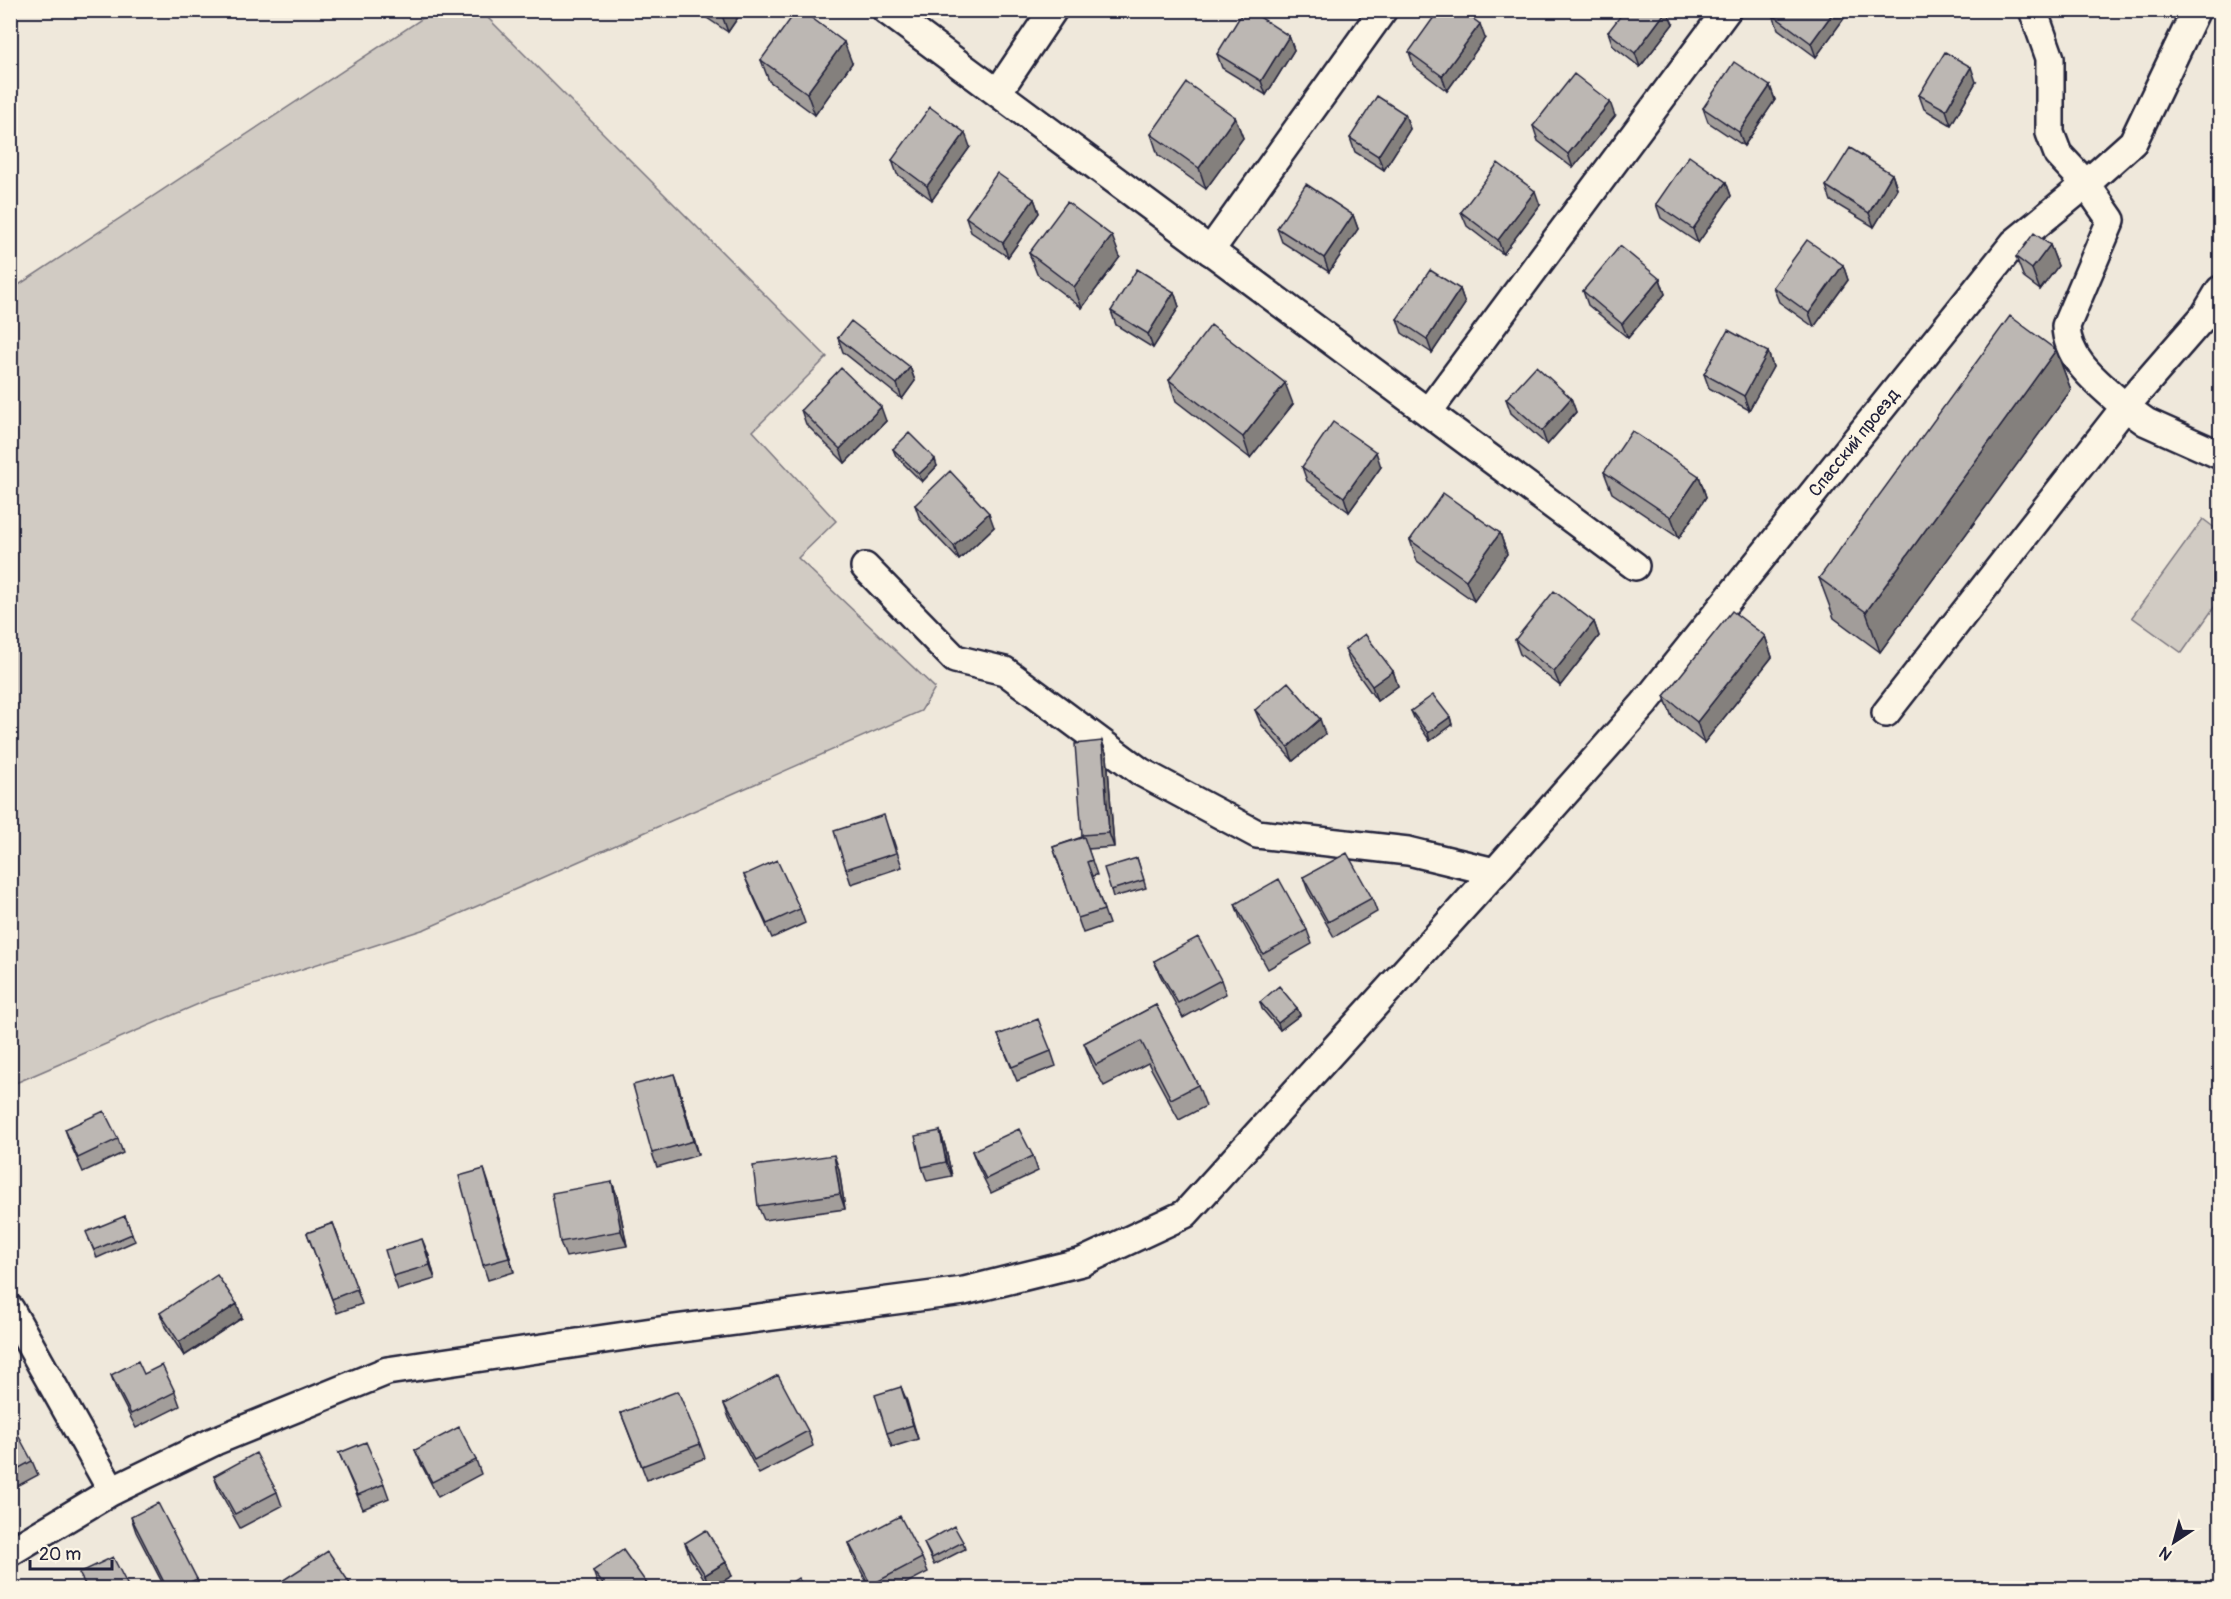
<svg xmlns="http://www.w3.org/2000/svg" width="2231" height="1599" font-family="Pangolin,sans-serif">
	<rect width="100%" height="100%" fill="#efe8db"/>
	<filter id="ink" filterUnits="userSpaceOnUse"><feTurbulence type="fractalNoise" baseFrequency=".0167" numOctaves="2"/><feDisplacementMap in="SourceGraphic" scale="12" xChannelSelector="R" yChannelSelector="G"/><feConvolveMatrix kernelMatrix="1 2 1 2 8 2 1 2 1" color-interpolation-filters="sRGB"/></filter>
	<g filter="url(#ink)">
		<path fill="#d1cbc3" stroke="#7a767f" stroke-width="1.5" d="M435,10L481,11L827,357L753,431L836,521L798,558L935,688L921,711L425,929L210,999L11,1085V290Z
			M2203,519L2220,532V599L2182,653L2132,617Z"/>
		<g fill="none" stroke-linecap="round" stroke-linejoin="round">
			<defs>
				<g id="minor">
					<path d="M886,10L1635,566"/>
					<path d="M998,92L1053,10"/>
					<path d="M1210,251L1383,10"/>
					<path d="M2220,290L2205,315L2125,407L2146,422L2220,455"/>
					<path d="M1428,412L1727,10"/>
					<path d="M865,567L955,659L1005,671L1141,772L1257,834L1408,851L1495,872"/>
					<path d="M1886,713L2125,407C2100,384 2067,362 2066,326L2111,220L2086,184L2058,154L2050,133V58L2033,10"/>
					<path d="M10,1309L112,1491"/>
					<path id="s1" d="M10,1552L112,1491L215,1441L387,1371L659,1331L964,1291L1082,1262L1185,1214L1495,872L1644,704L2014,243L2086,184L2133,142L2196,10"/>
				</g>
			</defs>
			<use href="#minor" stroke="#22223b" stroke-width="32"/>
			<use href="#minor" stroke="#fcf5e5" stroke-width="27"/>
		</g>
		<path fill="#a29d9a" stroke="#22223b" stroke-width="1.5" d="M695,10H743L728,32Z
			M1850,10L1816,57L1778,29L1773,15Z
			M1673,24L1640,67L1613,46L1608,32Z
			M1289,36L1294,50L1266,95L1222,68L1217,54Z
			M1485,38L1447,91L1414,66L1409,52Z
			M761,60L852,63L815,115L769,81Z
			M1976,82L1951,125L1924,109L1919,95Z
			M1770,86L1775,100L1744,146L1708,122L1703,108Z
			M1405,114L1410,129L1384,170L1355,152L1350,138Z
			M1615,116L1573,168L1538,141L1533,126Z
			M1235,117L1243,138L1206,189L1158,155L1151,134Z
			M970,147L932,200L897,174L892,160Z
			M1892,174L1897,189L1874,227L1831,201L1826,186Z
			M1726,182L1731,196L1698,243L1661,218L1656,204Z
			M1034,199L1039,213L1008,257L971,232L966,217Z
			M1540,205L1503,254L1467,226L1461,212Z
			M1353,215L1358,229L1329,272L1282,242L1277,228Z
			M2050,245L2058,266L2040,290L2024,278L2016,257Z
			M1029,253L1120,257L1082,308L1037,274Z
			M1843,265L1848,280L1814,327L1779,302L1773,287Z
			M1660,279L1665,294L1628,338L1588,305L1583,291Z
			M1460,289L1465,304L1432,353L1402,333L1397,319Z
			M1174,292L1179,307L1153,348L1116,325L1111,311Z
			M838,338L910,367L915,381L902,399L843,352Z
			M2056,350L2071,390L1880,652L1834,618L1819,578Z
			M1768,352L1773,367L1749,410L1709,388L1704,374Z
			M1169,380L1293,404L1250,458L1176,401Z
			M1571,398L1576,412L1547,445L1511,413L1506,399Z
			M801,410L886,421L845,463L806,424Z
			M893,449L937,466L922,482L896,456Z
			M1302,467H1381L1349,512L1307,481Z
			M1604,472L1699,476L1706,497L1679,538L1612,493Z
			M915,505L994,527L959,560L920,519Z
			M1500,533L1507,554L1474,601L1417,561L1410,540Z
			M1594,622L1599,636L1560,686L1520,654L1515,640Z
			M1765,636L1772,657L1704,743L1672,717L1664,696Z
			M1345,649L1393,671L1398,686L1377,701L1350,663Z
			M1255,710L1325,734L1293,761L1261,724Z
			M1411,711L1450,717L1452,725L1430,741L1414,718Z
			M1102,741L1107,756L1114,847L1088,849L1097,875L1092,876L1109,924L1083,933L1053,847L1082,837V835Z
			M890,830L902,867L851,884L846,869Z
			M1137,858L1146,888L1113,897L1111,890Z
			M744,875L800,909L805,923L772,938L750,889Z
			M1303,877L1372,898L1377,912L1334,937L1308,891Z
			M1235,904L1307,930L1312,944L1268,969L1240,918Z
			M1154,961L1221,980L1226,994L1183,1018L1160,975Z
			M1260,1002L1297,1008L1300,1015L1280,1030L1262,1009Z
			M1156,1005L1198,1085L1206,1106L1179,1120L1148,1063L1104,1086L1092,1064L1084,1043Z
			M998,1035L1051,1051L1056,1066L1017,1081Z
			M679,1088L698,1155L657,1167L652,1153Z
			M65,1129L118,1139L123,1153L83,1172L70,1143Z
			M940,1131L945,1146L952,1176L927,1181L922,1167Z
			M972,1151L1033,1156L1038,1171L991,1193L977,1165Z
			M839,1169L845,1209L764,1220L758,1206Z
			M612,1182L617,1196L627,1246L566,1257L560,1242Z
			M489,1184L514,1272L488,1280L483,1265Z
			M125,1216L135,1241L97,1258L89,1239Z
			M333,1223L362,1304L337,1313L307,1233Z
			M428,1253L435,1279L398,1290L393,1276Z
			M237,1304L242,1318L184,1356L165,1327L160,1313Z
			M144,1374L175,1392L180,1406L136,1428L116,1389L111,1375Z
			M901,1387L918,1439L892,1447L887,1433Z
			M724,1404L808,1431L813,1446L759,1474L729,1418Z
			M621,1413L700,1444L705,1458L647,1480Z
			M10,1437L32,1461L38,1475L10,1490Z
			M415,1450L476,1460L481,1474L438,1497L421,1464Z
			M339,1453L384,1484L389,1498L363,1509Z
			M214,1476L277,1492L282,1506L240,1528L219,1490Z
			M131,1517L197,1579L200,1588H165L136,1532Z
			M963,1542L965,1549L934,1565L924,1543Z
			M685,1543L732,1576L711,1588H710L690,1557Z
			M849,1543L922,1558L928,1572L897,1588H870L854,1558Z
			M593,1571L650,1588H601L598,1585Z"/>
		<path fill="#84807d" stroke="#22223b" stroke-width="1.5" d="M728,10H743L728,32L723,18Z
			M1667,10L1673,24L1640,67L1635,53Z
			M1835,10H1850L1816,57L1811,43Z
			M1480,24L1485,38L1447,91L1442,76Z
			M1289,36L1294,50L1266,95L1261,81Z
			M844,42L852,63L815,115L807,93Z
			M1971,67L1976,82L1951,125L1946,110Z
			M1770,86L1775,100L1744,146L1739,132Z
			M1610,102L1615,116L1573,168L1568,154Z
			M1405,114L1410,129L1384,170L1378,156Z
			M1235,117L1243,138L1206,189L1199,168Z
			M965,133L970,147L932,200L927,186Z
			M1892,174L1897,189L1874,227L1869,213Z
			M1726,182L1731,196L1698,243L1693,229Z
			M1535,191L1540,205L1503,254L1498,240Z
			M1034,199L1039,213L1008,257L1003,243Z
			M1353,215L1358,229L1329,272L1324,258Z
			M1112,236L1120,257L1082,308L1074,287Z
			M2050,245L2058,266L2040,290L2032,269Z
			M1843,265L1848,280L1814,327L1809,313Z
			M1660,279L1665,294L1628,338L1622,324Z
			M1460,289L1465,304L1432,353L1427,339Z
			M1174,292L1179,307L1153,348L1148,334Z
			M2056,350L2071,390L1880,652L1866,612Z
			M1768,352L1773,367L1749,410L1744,396Z
			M910,367L915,381L902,399L897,384Z
			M1285,383L1293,404L1250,458L1243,437Z
			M1571,398L1576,412L1547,445L1542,431Z
			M881,407L886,421L845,463L840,449Z
			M1376,452L1381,467L1349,512L1344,497Z
			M935,459L937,466L922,482L919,474Z
			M1699,476L1706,497L1679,538L1671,517Z
			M989,513L994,527L959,560L954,546Z
			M1500,533L1507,554L1474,601L1466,580Z
			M1594,622L1599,636L1560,686L1554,672Z
			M1765,636L1772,657L1704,743L1697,722Z
			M1393,671L1398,686L1377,701L1372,686Z
			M1450,717L1452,725L1430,741L1428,733Z
			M1320,719L1325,734L1293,761L1288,747Z
			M1102,741L1107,756L1114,847L1109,833Z
			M1297,1008L1300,1015L1280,1030L1278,1023Z
			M674,1074L679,1088L698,1155L693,1141Z
			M940,1131L945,1146L952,1176L946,1162Z
			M834,1155L839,1169L845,1209L840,1194Z
			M484,1169L489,1184L514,1272L509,1258Z
			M612,1182L617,1196L627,1246L621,1231Z
			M422,1239L428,1253L435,1279L430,1265Z
			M237,1304L242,1318L184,1356L179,1342Z
			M901,1387L907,1401L918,1439L913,1425Z
			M726,1562L732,1576L711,1588H710L705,1575Z"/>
		<path fill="#bcb7b3" stroke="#22223b" stroke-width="1.5" d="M712,10H728L723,18Z
			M797,10H801L844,42L807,93L761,60Z
			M1244,10H1249L1289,36L1261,81L1217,54Z
			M1439,10H1461L1480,24L1442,76L1409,52Z
			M1625,10H1667L1635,53L1608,32Z
			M1777,10H1835L1811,43L1773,15Z
			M1945,52L1971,67L1946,110L1919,95Z
			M1734,62L1770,86L1739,132L1703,108Z
			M1574,74L1610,102L1568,154L1533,126Z
			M1187,83L1235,117L1199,168L1151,134Z
			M1377,96L1405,114L1378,156L1350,138Z
			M930,107L965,133L927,186L892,160Z
			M1850,148L1892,174L1869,213L1826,186Z
			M1689,156L1726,182L1693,229L1656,204Z
			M1498,163L1535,191L1498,240L1461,212Z
			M997,173L1034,199L1003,243L966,217Z
			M1306,184L1353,215L1324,258L1277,228Z
			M1067,202L1112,236L1074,287L1029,253Z
			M2034,233L2050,245L2032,269L2016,257Z
			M1807,240L1843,265L1809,313L1773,287Z
			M1620,246L1660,279L1622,324L1583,291Z
			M1137,269L1174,292L1148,334L1111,311Z
			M1430,270L1460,289L1427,339L1397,319Z
			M2010,316L2056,350L1866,612L1819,578Z
			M851,321L910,367L897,384L838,338Z
			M1211,325L1285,383L1243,437L1169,380Z
			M1728,330L1768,352L1744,396L1704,374Z
			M1536,366L1571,398L1542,431L1506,399Z
			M841,368L881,407L840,449L801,410Z
			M1333,422L1376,452L1344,497L1302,467Z
			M1632,431L1699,476L1671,517L1604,472Z
			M909,433L935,459L919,474L893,449Z
			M950,471L989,513L954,546L915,505Z
			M1443,493L1500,533L1466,580L1410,540Z
			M1554,591L1594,622L1554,672L1515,640Z
			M1732,611L1765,636L1697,722L1664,696Z
			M1365,634L1393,671L1372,686L1345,649Z
			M1288,682L1320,719L1288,747L1255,710Z
			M1433,695L1450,717L1428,733L1411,711Z
			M1102,741L1109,833L1082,835L1075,744Z
			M884,815L896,853L846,869L834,831Z
			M1084,837L1092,860L1087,862L1104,910L1078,918L1053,847Z
			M1347,853L1372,898L1328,922L1303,877Z
			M1137,858L1144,880L1111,890L1104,868Z
			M777,860L800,909L767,924L744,875Z
			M1279,879L1307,930L1263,954L1235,904Z
			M1198,937L1221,980L1178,1003L1154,961Z
			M1279,986L1297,1008L1278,1023L1260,1002Z
			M1156,1005L1198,1085L1171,1099L1141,1041L1096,1065L1084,1043Z
			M1038,1019L1051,1051L1012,1067L998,1035Z
			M674,1074L693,1141L652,1153L633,1085Z
			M104,1111L118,1139L78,1158L65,1129Z
			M1019,1129L1033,1156L986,1179L972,1151Z
			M940,1131L946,1162L922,1167L915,1136Z
			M834,1155L840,1194L758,1206L753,1166Z
			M484,1169L509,1258L483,1265L459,1176Z
			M612,1182L621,1231L560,1242L552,1193Z
			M125,1216L132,1234L94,1250L86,1232Z
			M333,1223L357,1289L332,1299L307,1233Z
			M422,1239L430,1265L393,1276L385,1250Z
			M217,1275L237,1304L179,1342L160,1313Z
			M138,1361L144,1374L162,1365L175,1392L131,1414L111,1375Z
			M778,1375L808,1431L754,1460L724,1404Z
			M901,1387L913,1425L887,1433L875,1395Z
			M678,1391L700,1444L642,1466L621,1413Z
			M459,1427L476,1460L432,1482L415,1450Z
			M17,1433L32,1461L10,1473V1437Z
			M366,1442L384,1484L358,1495L339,1453Z
			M256,1453L277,1492L235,1514L214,1476Z
			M158,1503L197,1579L177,1588H167L131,1517Z
			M900,1516L922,1558L871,1585L849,1543Z
			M954,1526L963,1542L932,1558L924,1543Z
			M706,1530L726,1562L705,1575L685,1543Z
			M623,1550L650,1588H606L593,1571Z
			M328,1551L353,1588H287L282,1581Z
			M113,1557L129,1588H87L79,1573Z
			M798,1578L805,1588H783Z"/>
	</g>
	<g text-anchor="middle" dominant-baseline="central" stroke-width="4.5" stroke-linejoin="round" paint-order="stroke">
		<g font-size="18" fill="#22223b" stroke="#fcf5e5">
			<text stroke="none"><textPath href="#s1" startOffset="2258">Спасский проезд</textPath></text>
		</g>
	</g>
	<rect width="2231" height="1599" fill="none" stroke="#fcf5e5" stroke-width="36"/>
	<rect x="18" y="18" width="2195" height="1563" fill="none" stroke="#22223b" stroke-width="2" filter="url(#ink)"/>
	<g transform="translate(2174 1542) rotate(216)" stroke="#fcf5e5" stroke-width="4.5" paint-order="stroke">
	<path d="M0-4.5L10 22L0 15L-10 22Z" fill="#22223b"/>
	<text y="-9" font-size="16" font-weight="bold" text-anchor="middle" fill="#22223b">N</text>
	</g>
	<path d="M30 1560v9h82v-9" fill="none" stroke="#22223b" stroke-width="3"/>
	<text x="39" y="1560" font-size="18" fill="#22223b" stroke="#fcf5e5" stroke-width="4.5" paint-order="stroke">20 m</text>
</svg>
